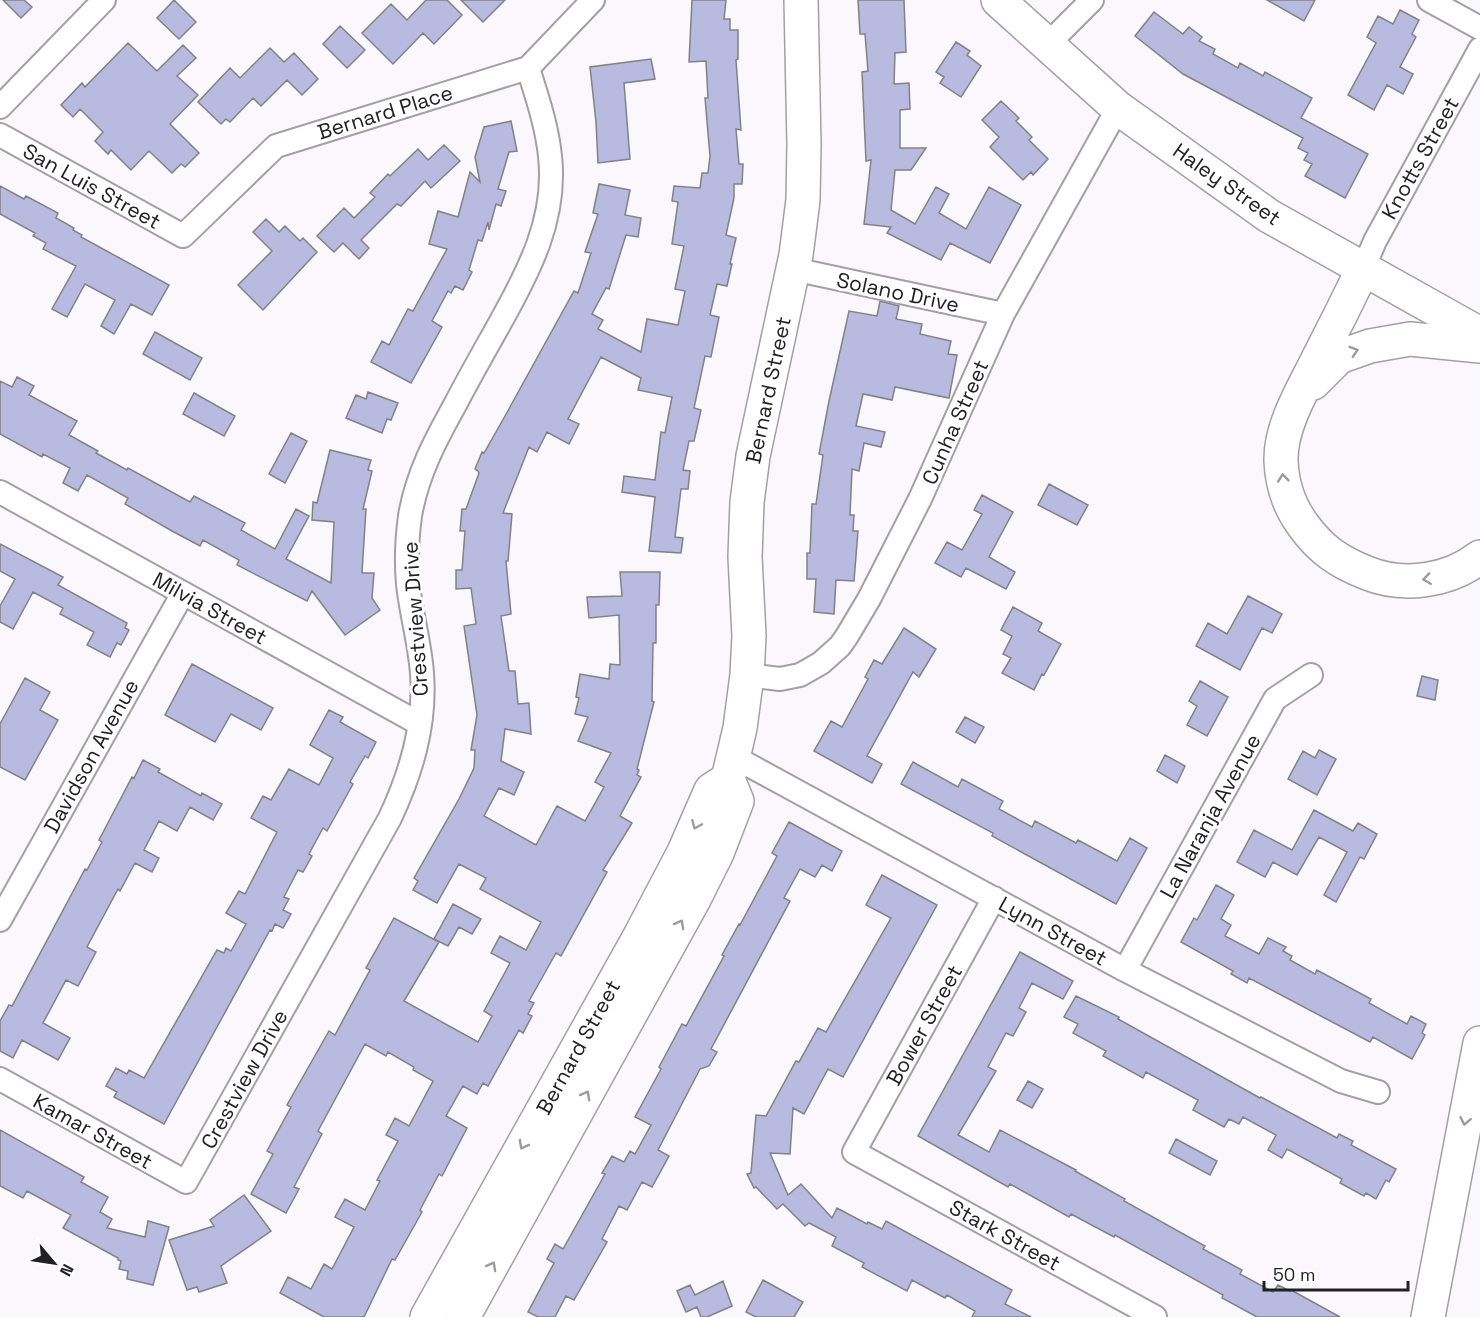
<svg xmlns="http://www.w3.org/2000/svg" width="1480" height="1317" font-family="'Space Grotesk',sans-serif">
	<rect width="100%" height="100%" fill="#faf8fd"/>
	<path fill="#b8bae0" stroke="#818186" stroke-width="1.5" d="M3,0H24L32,7L21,18Z
		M174,0L196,22L179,39L157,18Z
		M426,0H447L462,15L434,44L423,33L393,64L362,33L391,4L407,20Z
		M461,0H505L483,22Z
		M692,0H726L724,19H730V30H738V59L736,60L741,130L736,129L739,164H743L742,184H734V198L726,235L736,238L730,264H732L727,286L717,284L710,315L719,317L711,357L705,356L694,408L701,410L694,441H689L683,470L690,471L688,489H681L675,537L683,538L681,553L649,551L655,497L622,492L624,476L655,480L661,432L665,433L672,397L638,390L641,378L601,357L568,419L579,424L569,444L547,432L537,452L529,447L503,513L512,514L508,561H506L511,614L501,616L509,671H515L518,704L529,703L531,734L505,729L501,761L524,772L514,795L499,788L484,816L536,845L557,806L585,821L604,787L595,782L611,753L578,741L588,717L575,714L579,698L576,697L580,674L609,679L610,664L620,665L619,615L589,618L587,597L622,596L620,572H660L659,605H656V643H653L652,701L654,702L637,769L639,770L637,775L641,777L620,816L632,823L603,870L607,872L561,956L556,953L529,1001L534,1003L528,1014L532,1016L523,1033L519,1030L488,1086L483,1083L477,1094L463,1086L446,1116L467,1128L442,1176L439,1174L420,1210L422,1212L395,1260L392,1259L364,1317H324L280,1293L288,1277L311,1289L324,1264L332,1269L354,1227L335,1217L345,1199L365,1210L380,1181L377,1180L398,1141L386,1135L395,1118L409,1126L433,1081L413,1070L414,1067L388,1052L386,1056L365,1044L318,1131L322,1134L294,1187L299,1189L286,1213L251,1194L273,1154L267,1151L291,1107L287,1105L329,1031L335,1035L370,970L366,968L394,918L439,942L404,1001L478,1042L492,1016L484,1011L510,963L491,953L500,936L526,950L541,922L480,889L486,878L459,864L437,903L413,890L418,881L414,878L459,799L474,768L475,750H471L477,715L464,626L476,624L471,588L456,589V570H462L465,531H460L462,509H466L479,473L478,471L475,469L482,452L484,453L505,416L574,291L578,293L591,253L585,252L598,214L593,213L599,184L630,190L625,215L641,218L638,237L626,235L609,289L606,288L592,314L603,320L598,329L641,352L647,319L678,325L685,291L675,289L684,246L672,244L678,202L672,201L674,186L700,188L702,173H708L710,156L705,98H708L706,61L689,62Z
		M858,0H904L906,52L895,53L894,84L909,83L910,109L900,110V148H926L911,170H895L891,210L915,224L936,187L949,194L939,213L966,229L989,187L1021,205L990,263L950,243L941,260L887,233L891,227L864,224L871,160L866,161L862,72L868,71L865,34H860Z
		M1267,0H1315L1304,21Z
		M1400,10L1419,20L1412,34L1416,37L1400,67L1413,74L1403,94L1387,85L1374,110L1348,95L1376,43L1367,37L1378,16L1393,24Z
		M1154,12L1183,34L1189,27L1202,37L1199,41L1215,49L1213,54L1238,68L1240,63L1263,76L1265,72L1312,98L1301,118L1368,154L1345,198L1305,176L1312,164L1304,160L1308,153L1298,148L1303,138L1183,74L1135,36Z
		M340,26L365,50L347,68L323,44Z
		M956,42L970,51L967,55L981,66L961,97L940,83L944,77L936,72Z
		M128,43L157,71L183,45L196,58L177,76L198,95L170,124L199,153L185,167L181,164L172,173L149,151L131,170L111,150L108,154L95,141L103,132L80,109L73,117L61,105L82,83L85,87Z
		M270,48L284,62L294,53L318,79L302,95L287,80L261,106L253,98L230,122L226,119L221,124L198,102L230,68L240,78Z
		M651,59L655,79L624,83L630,159L598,163L596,122L590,67Z
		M1001,101L1019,118L1016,121L1032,137L1029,140L1048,159L1033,175L1031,172L1023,180L990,147L999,137L982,120Z
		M511,121L517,151L509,152L498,189L506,191L501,206L496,204L489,230L488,222L482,241L478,240L469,270L472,272L463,290L455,286L451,293L448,291L432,321L442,327L411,383L371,362L382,341L389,345L408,309L413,311L447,249L429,244L438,211L458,217L470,172L480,182L475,157L484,127Z
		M444,145L460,161L431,188L425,181L401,206L397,204L361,240L369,248L359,259L343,243L334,252L317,236L344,208L354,218L375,197L370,193L388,174L390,176L418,149L428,160Z
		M0,186L24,199L26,196L58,213L56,218L74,228L73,230L82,235L81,237L169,285L152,315L131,304L114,334L101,326L115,300L85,284L67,317L52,309L76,266L43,249L46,243L33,236L35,233L0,214Z
		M266,219L279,232L285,226L300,241L303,238L317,252L263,310L238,285L272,251L253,232Z
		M880,301L899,306L896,319L922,324L920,334L951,341L948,354L957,355L949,398L895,387L892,400L863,394L856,426L885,432L881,447L864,443L859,471L852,469L850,515H854L853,531H858L854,581L836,580L834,614L814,612L816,579H807V553H810L812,504H816L823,455L819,454L829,401L849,311L877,316Z
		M155,332L202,358L190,380L143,354Z
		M17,377L34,386L29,395L77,421L69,435L98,451L96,453L127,470L128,468L190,502L194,496L245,523L241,530L275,549L296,509L309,516L286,559L331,583L334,522L312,520L313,502L317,503L330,450L371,460L368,470L372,471L363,509H366L362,573H374L372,598L380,610L345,635L312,591L307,601L237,565L239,560L203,540L200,546L172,531L125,504L128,498L87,475L78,491L63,483L70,468L43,454L42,457L0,434V381L12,387Z
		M368,392L398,403L391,420L387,419L382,433L346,418L356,395L366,399Z
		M194,393L235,416L224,436L183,414Z
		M291,433L307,441L285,483L269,474Z
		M1049,484L1088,505L1077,525L1038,505Z
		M982,495L1013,512L989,557L1015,572L1006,589L966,568L961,577L935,563L947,542L962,550L982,514L974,510Z
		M0,544L63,577L58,585L127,623L125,628L129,630L121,645L117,643L110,657L87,645L94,632L60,614L63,608L33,592L13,629L0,622V606L15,579L0,571Z
		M1248,596L1282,614L1272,633L1262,628L1240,670L1196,646L1208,623L1227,634Z
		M1013,607L1042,623L1038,631L1061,644L1044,675L1042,674L1034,690L1002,673L1011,658L1003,654L1012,636L1001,630Z
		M904,628L936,649L919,677L913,672L867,756L882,764L872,783L814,751L831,721L842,727L868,679L865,677L874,660L882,664Z
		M192,664L273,708L261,730L231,714L215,742L165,715Z
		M1422,676L1438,680L1435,700L1417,696Z
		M25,678L50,692L40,710L58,720L25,780L0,767V724Z
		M1200,681L1228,697L1207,736L1187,725L1197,706L1189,701Z
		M329,710L343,717L340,722L376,742L368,758L365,756L350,782L353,784L327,831L323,828L309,854L312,856L303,872L298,870L284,897L289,899L283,910L291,914L283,928L275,924L272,931L270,930L164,1124L114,1097L117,1092L106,1086L116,1068L127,1074L129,1070L144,1078L217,950L224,953L226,948L231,951L246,924L226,913L239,891L245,894L277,832L251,818L263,796L271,800L289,769L319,785L333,758L310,745Z
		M965,717L984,727L975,743L956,732Z
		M1319,750L1336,759L1317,795L1288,779L1303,751L1315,758Z
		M1165,755L1185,766L1177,783L1157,771Z
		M143,760L160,769L158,772L201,796L202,793L222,804L213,820L190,807L177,831L159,821L144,850L159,858L152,872L135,863L120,891L118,889L87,947L96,952L78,986L66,980L43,1023L70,1038L58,1060L22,1040L13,1058L0,1051V1021L9,1005L12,1006L85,869L87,870L102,842L99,840L132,777L134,778Z
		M913,762L958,787L962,779L1003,801L999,809L1032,827L1035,821L1076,843L1078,840L1117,861L1130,838L1147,848L1116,904L992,836L993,833L901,784Z
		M1314,810L1353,831L1358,823L1377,834L1364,859L1360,857L1336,902L1324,895L1347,852L1319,837L1297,875L1273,862L1265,877L1237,862L1254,830L1292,850Z
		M789,822L842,851L832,871L822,865L815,877L800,869L784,898L790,901L711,1049L717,1052L709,1066L700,1069L658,1150L669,1156L652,1187L642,1182L627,1210L619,1206L602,1239L607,1242L574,1300L566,1296L555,1317H538L528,1312L554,1263L547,1259L555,1244L563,1249L605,1174L602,1173L612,1156L624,1162L630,1151L635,1154L651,1125L635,1117L661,1069L659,1067L682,1024L686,1026L724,956L722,955L739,924L740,925L777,856L772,853Z
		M882,875L937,905L843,1077L828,1069L804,1114L793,1108L790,1154L770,1153L788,1195L801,1184L832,1218L837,1208L867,1224L868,1222L882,1229L886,1221L1012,1290L1005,1304L1031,1317H972L975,1311L947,1295L945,1298L912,1280L907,1291L862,1267L864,1263L832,1246L836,1237L809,1223L805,1226L783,1204L777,1209L756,1187L754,1188L747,1174L751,1173L756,1115L766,1116L796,1061L799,1062L818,1028L826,1032L891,918L866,905Z
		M1216,885L1234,895L1221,919L1231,925L1225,936L1259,954L1268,938L1286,947L1283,951L1292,956L1290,960L1315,974L1317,970L1371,999L1369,1003L1407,1024L1411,1016L1426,1024L1422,1033L1425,1035L1412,1059L1373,1037L1370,1042L1249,978L1247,983L1231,974L1233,971L1181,942L1194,918L1197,920Z
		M453,904L481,919L472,934L459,927L448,946L434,939Z
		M1020,952L1073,981L1063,999L1032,983L1019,1008L1026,1012L1013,1036L1006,1033L988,1067L996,1071L958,1135L989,1152L1000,1130L1076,1170L1075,1171L1125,1199L1124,1201L1205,1246L1203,1249L1242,1270L1240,1274L1273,1292L1278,1285L1290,1291L1291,1290L1340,1317H1257L1222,1298L1223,1295L1115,1235L1114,1237L1071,1214L1069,1217L1010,1184L1008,1187L918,1136Z
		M1076,996L1119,1017L1118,1019L1260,1098L1261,1097L1337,1138L1339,1134L1353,1141L1351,1145L1396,1169L1389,1182L1386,1180L1376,1199L1366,1193L1364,1196L1340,1183L1342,1179L1287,1149L1282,1158L1268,1150L1276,1135L1243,1117L1239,1124L1229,1119L1224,1127L1193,1110L1198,1100L1146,1072L1143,1078L1103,1056L1106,1051L1073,1033L1078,1024L1064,1017Z
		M1028,1081L1043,1089L1032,1108L1017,1100Z
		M0,1130L84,1177L81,1182L108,1197L100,1212L112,1219L107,1228L145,1237L148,1221L169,1227L153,1285L127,1279L128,1271L119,1269L121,1261L118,1260V1258L63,1228L71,1215L27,1191L23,1198L0,1186Z
		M1176,1139L1217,1161L1210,1175L1169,1153Z
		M244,1195L271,1231L221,1266L227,1283L199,1292L197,1287L187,1290L169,1240L214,1226L210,1220Z
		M763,1280L803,1302L794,1317H756L746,1312Z
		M723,1281L732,1306L707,1317H701L697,1307L686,1312L677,1291L690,1285L695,1295Z"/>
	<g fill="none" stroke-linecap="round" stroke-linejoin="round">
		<defs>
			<path id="street" d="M1429,0L1480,28
				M1047,45L1092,0
				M0,107L104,0
				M0,135L183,236L276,146L528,68L593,0
				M793,269L1003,314
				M1363,269L1375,241L1480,49
				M0,492L420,724
				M747,675L780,679L800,675L821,663L840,646L847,636L869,599L920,499L1003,314L1118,108
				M734,757L1125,970L1341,1081L1378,1092
				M994,898L854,1152L1155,1317
				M0,920L183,593
				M1125,970L1275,699L1311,675
				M0,1079L186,1182L390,818C411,773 426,725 422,674C420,643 411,614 408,584C406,562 407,538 410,516C417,474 436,439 456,403C470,376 485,350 500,323C529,271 557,218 550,156C547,126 537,97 528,68"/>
			<path id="secondary" d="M998,0L1118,108L1269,216L1480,334
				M427,1317L640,936L684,852L711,790L728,779
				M463,1317L694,899L717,853L737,801L728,779L740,728L747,675L749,636L745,557L747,502L753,456L796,255L803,200L804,144L801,0"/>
			<path id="highway" d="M1363,269C1349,298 1335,326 1320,355C1305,386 1280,425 1281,461C1282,485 1289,506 1303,525C1321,550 1339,562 1367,573C1404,588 1449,581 1480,557
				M1313,383L1339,357L1370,346L1410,339L1480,346
				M1428,1317L1480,1043"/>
		</defs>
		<use href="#street" stroke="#a2a0a5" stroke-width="26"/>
		<use href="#secondary" stroke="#a2a0a5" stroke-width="36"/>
		<use href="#highway" stroke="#a2a0a5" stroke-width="36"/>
		<use href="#street" stroke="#fff" stroke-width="22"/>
		<use href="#secondary" stroke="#fff" stroke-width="33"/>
		<use href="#highway" stroke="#fff" stroke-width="33"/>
	</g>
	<defs><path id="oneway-chevron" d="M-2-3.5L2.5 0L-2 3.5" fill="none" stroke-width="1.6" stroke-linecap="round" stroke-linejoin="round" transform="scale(1.5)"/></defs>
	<g stroke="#9b9b9c">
		<use href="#oneway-chevron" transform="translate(1354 351) rotate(-18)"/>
		<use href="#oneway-chevron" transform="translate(1283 478) rotate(-96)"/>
		<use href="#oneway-chevron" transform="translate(1427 579) rotate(172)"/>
		<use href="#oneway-chevron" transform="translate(696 825) rotate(113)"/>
		<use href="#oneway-chevron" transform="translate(680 924) rotate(-61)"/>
		<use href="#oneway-chevron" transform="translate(586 1095) rotate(-61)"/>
		<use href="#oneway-chevron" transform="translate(1465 1121) rotate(101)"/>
		<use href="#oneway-chevron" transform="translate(523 1145) rotate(119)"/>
		<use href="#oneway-chevron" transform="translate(492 1266) rotate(-61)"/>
	</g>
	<g text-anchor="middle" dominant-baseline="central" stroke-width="6" stroke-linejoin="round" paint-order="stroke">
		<g font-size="21" fill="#212022" stroke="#fff">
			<text transform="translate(385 112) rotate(-17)">Bernard Place</text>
			<text transform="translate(1420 158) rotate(-61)">Knotts Street</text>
			<text transform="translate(1227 184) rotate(35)">Haley Street</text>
			<text transform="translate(92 186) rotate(29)">San Luis Street</text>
			<text transform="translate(898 292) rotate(12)">Solano Drive</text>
			<text transform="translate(768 390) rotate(-78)">Bernard Street</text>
			<text transform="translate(955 422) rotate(-66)">Cunha Street</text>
			<text transform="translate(210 608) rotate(29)">Milvia Street</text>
			<text transform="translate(415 619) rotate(-94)">Crestview Drive</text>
			<text transform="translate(91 756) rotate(-61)">Davidson Avenue</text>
			<text transform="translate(1210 816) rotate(-61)">La Naranja Avenue</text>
			<text transform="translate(1053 931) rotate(29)">Lynn Street</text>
			<text transform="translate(924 1025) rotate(-61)">Bower Street</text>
			<text transform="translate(578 1047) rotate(-61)">Bernard Street</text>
			<text transform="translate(244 1079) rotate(-61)">Crestview Drive</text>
			<text transform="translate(93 1131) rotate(29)">Kamar Street</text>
			<text transform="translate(1005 1235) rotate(29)">Stark Street</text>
		</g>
	</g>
	<g transform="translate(54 1263) rotate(119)" stroke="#ffffff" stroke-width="4.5" paint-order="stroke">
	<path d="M0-4.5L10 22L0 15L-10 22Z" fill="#212022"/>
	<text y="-9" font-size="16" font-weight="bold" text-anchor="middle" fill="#212022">N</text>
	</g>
	<path d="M1264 1281v9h144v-9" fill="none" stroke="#212022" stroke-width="3"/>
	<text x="1273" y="1281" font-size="18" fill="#212022" stroke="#ffffff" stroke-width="4.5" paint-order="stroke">50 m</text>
</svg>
